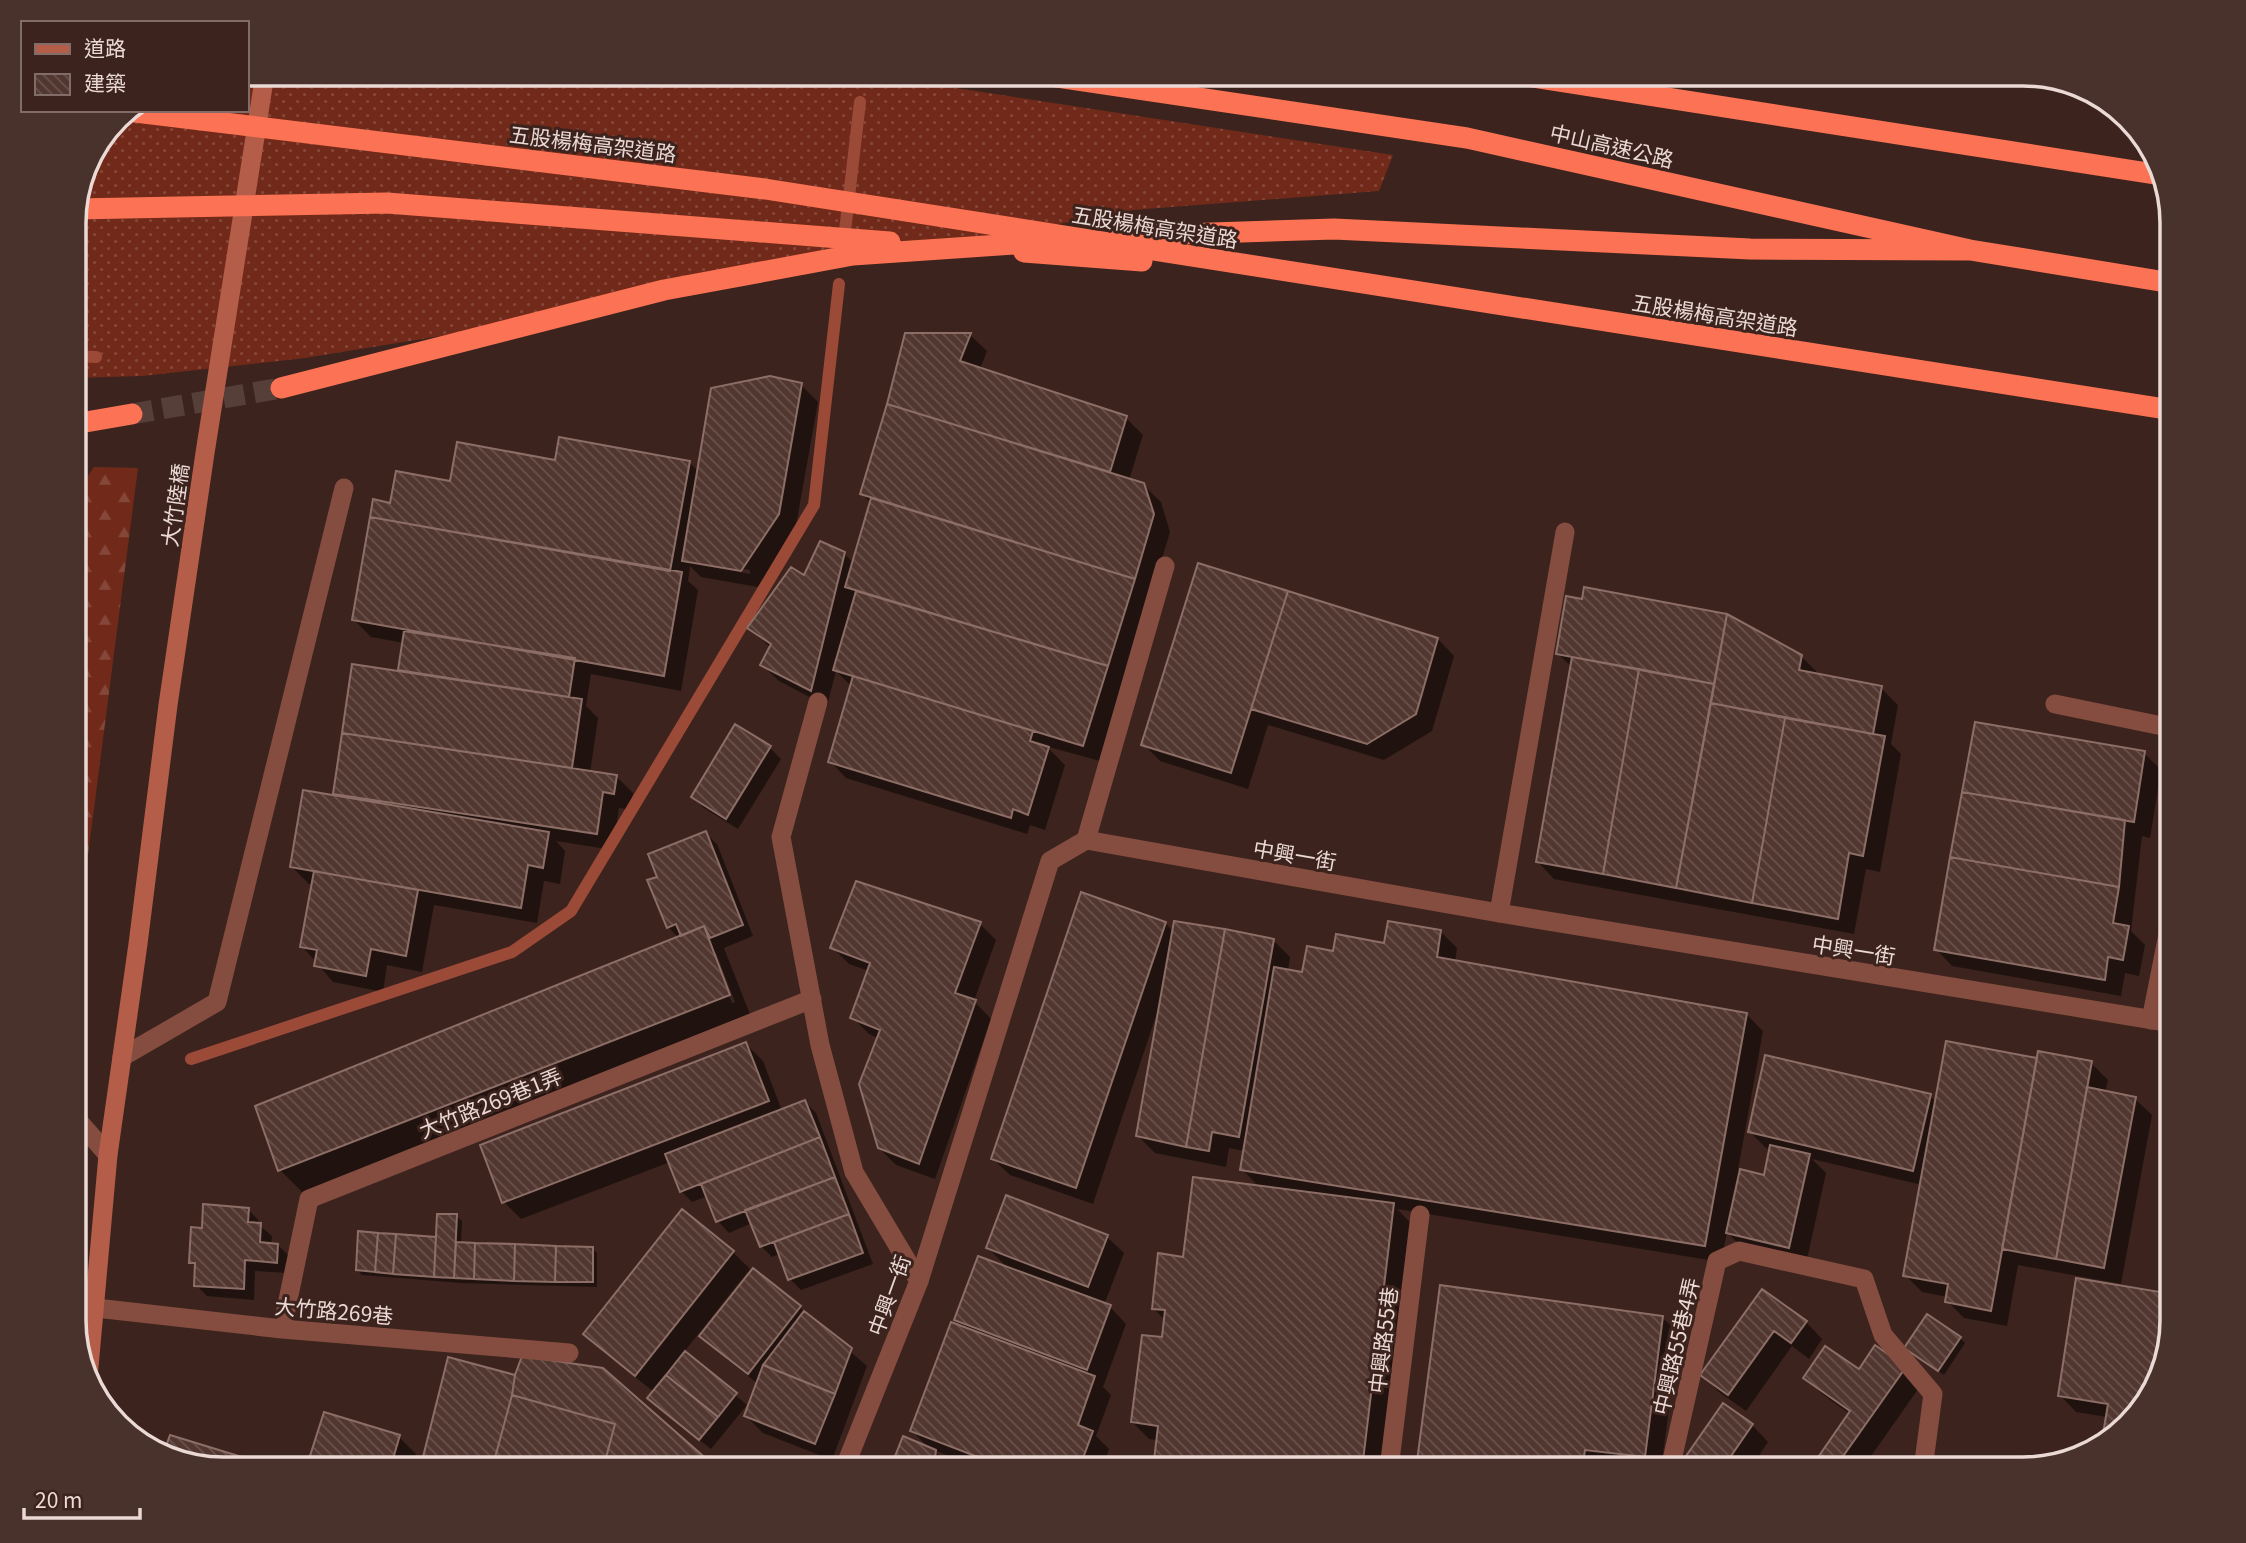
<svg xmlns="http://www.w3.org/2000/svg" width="2246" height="1543" font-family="Georgia,'Noto Sans TC',serif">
	<defs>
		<pattern id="grass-dots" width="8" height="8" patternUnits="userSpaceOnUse" patternTransform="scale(1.75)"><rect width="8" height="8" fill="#712919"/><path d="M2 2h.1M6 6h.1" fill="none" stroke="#85473a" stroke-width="1.8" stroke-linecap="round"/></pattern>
		<pattern id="forest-firs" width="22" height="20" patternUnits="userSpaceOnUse" patternTransform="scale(1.75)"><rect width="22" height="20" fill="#712919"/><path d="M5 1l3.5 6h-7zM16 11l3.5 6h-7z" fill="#85473a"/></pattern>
		<pattern id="building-back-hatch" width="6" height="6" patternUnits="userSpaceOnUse" patternTransform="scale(1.75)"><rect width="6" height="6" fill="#513730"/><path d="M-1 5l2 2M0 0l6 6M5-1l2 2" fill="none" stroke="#6a534d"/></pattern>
	</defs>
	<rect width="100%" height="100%" fill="#3c231d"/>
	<path fill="url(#grass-dots)" d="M247,74H864L1393,155L1379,191L1133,210L639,304L305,358L142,376L74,378V214L89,157L118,117L128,110H247Z"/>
	<path fill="url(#forest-firs)" d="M94,467L138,468L88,855L74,1007V689L85,573L74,530V497Z"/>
	<path fill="#0007" fill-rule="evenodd" d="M906,335H970L987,351L980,369L1126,418L1143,435L1129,480L1143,485L1161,502L1170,532L1100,761L1049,747V749L1065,765L1045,830L1030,825L1027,834L846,778L830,761L852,687L836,671L827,706L779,681L762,665L771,648L749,628L805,577L844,554L854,563L871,503L862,494L889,405Z
		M801,385L818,402L795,531L758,587L701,577L690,566L688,581L698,590L681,691L591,674L586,706L598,718L590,773L616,776L633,793L631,810L619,808L613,850L556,841L565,851L560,884L544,881L537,923L434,905L422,972L387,965L383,992L333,982L302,946L313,884H309L292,867L334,796L353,666L400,672L404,643L371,637L354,620L392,505L451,483L557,462H689L699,472ZM701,562L750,570V574L701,565Z
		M1726,616L1801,656L1818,673V675L1881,688L1898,705L1891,744L1901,754L1880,872L1866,869L1854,934L1554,879L1538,862L1572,667L1558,654Z
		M1438,639L1454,656L1432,731L1384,760L1268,725L1248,789L1160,761L1143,744Z
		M770,748L781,759L738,829L704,808L693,797Z
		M2144,753L2161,770L2150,838L2142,836L2131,931L2145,945L2139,976L2125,973L2121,996L1952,966L1936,949Z
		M705,833L717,844L753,936L724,948L751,1017L302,1192L280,1170L679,938L668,927L659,878ZM712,953H716L735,1002L732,1003Z
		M1165,923L1173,931L1273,940L1290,957L1288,971L1303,974L1335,953L1386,945L1440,931L1457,948L1455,962L1746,1014L1763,1031L1738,1170L1765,1177L1771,1149L1766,1148L1749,1131L1930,1096L1937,1103L2038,1060L2091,1063L2108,1080L2105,1093L2135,1099L2152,1115L2121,1284L2018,1265L2007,1326L1964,1318L1947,1301L1948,1297L1922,1292L1905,1275L1922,1185L1812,1159L1826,1173L1806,1264L1744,1250L1727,1232L1721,1262L1397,1209L1410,1222L1380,1469H1154L1158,1440L1149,1439L1132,1422L1164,1339L1166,1321L1153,1308L1260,1188L1242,1169L1245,1151L1229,1148L1226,1167L1155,1153L1138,1136L1159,1014L1157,1013L1093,1204L1010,1175L993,1159Z
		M980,924L996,940L974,1001L991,1019L935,1179L896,1165L879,1148L878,1038L869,1034L852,1017L869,971L849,964L832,947Z
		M746,1044L763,1061L782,1111L805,1102L816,1113L873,1264L801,1290L790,1279L780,1254L772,1257L761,1246L752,1223L729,1233L718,1221L708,1196L692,1202L681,1191L670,1162L521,1219L504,1202Z
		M248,1209L259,1221V1225L272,1236L271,1245H278L289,1256L288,1273L255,1271L254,1300L207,1296L196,1285L197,1268L191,1262L203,1229Z
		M456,1216L462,1221L461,1244L592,1248L597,1253V1287L461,1283L362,1275L357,1270L438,1239Z
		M1107,1237L1124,1253L1104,1305L1110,1307L1126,1324L1103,1387L1111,1395L1096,1436L1109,1449L1102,1469H985L933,1450L955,1469H892L904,1439L930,1449L912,1431L965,1329L956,1320L1010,1270L988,1248Z
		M733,1252L750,1269L684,1352L747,1405L711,1449L660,1409L649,1398L654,1392L602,1351L586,1334Z
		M2077,1280L2172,1296V1321L2147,1403L2103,1444L2107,1417L2076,1412L2060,1395Z
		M1441,1287L1662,1317L1679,1334L1661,1469H1633L1601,1465V1469H1417Z
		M1762,1292L1806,1322L1822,1339L1809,1359L1792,1346L1746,1411L1719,1392L1703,1375Z
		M799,1307L867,1366L832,1460L763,1433L746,1416L758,1384L718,1352L702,1336Z
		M1960,1338L1965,1343L1944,1375L1911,1353Z
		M1875,1347L1921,1385L1862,1469H1818L1815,1466L1850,1414L1822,1394L1805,1378L1859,1371Z
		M450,1359L516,1377L603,1370L715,1469H422Z
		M1723,1405L1752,1425L1768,1442L1750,1469H1679Z
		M399,1437L416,1454L411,1469H323L311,1458Z"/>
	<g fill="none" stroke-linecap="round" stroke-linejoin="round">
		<path stroke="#9b4a37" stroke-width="12" d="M845,231L860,102
			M74,356L96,357
			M191,1059L512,952L571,911L814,505L839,284"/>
	</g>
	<path fill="url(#building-back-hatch)" stroke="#8c6e66" stroke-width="2" d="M905,333H971L960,361L1127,416L1110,472L887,404Z
		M770,376L802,383L779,514L741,571L682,561L711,388Z
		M887,404L1144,483L1154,514L1135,579L860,494Z
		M559,437L690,461L670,571L370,517L373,499L390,503L396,471L450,481L457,442L555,460Z
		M871,498L1135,579L1108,666L845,587Z
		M370,517L682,572L664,676L352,620Z
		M820,541L845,552L811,691L760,665L771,644L747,628L791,567L804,575Z
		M1198,563L1288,591L1231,773L1141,745Z
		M1584,587L1727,614L1714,684L1556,654L1566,596L1582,599Z
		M856,591L1108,666L1083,746L833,670Z
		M1288,591L1438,638L1416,714L1367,744L1251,709Z
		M1727,614L1802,655L1799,670L1882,686L1873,734L1711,703Z
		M404,631L575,658L569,697L398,670Z
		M1572,657L1639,669L1603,874L1536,862Z
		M352,664L582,699L572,768L342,733Z
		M1639,669L1714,684L1676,888L1603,874Z
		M853,676L1033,731L1030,741L1049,747L1028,815L1013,809L1011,818L828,762Z
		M1711,703L1785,718L1752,903L1676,888Z
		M1785,718L1885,736L1863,856L1849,853L1838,919L1752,903Z
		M1975,722L2145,751L2134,822L1962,792Z
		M735,724L771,746L726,819L691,797Z
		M342,733L617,775L614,794L603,792L597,834L333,794Z
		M303,790L549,832L543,868L528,865L521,908L290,867Z
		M1962,792L2125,820L2119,887L1950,857Z
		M706,831L743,925L710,938L704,926L681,936L676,924L667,928L647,880L657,877L648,854Z
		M1950,857L2119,887L2113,923L2129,926L2123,960L2108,957L2105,980L1934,950Z
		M314,871L418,890L406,956L371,949L366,976L314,966L317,950L300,947Z
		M856,881L981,922L955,993L976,1000L919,1164L878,1148L859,1084L880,1030L850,1018L870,963L830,948Z
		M1081,892L1166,922L1076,1188L991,1159Z
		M1174,921L1225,929L1186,1147L1136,1136Z
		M1388,921L1441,930L1437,957L1747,1013L1705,1246L1240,1170L1274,967L1302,972L1307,946L1333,951L1336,934L1384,943Z
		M704,926L730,995L278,1171L255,1106Z
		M1225,929L1274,939L1239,1137L1212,1132L1209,1151L1186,1147Z
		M1946,1041L2037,1058L1991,1311L1945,1302L1948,1284L1903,1276Z
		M746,1042L769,1101L502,1203L480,1145Z
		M2038,1051L2092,1061L2056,1259L2002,1249Z
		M1765,1055L1931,1094L1913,1171L1748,1132Z
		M2087,1087L2136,1097L2104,1268L2056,1259Z
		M805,1100L820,1137L680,1192L665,1154Z
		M820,1137L835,1177L716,1222L701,1184Z
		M1770,1145L1810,1154L1789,1248L1726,1233L1740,1169L1764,1175Z
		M835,1177L849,1214L760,1247L745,1210Z
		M1193,1177L1394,1203L1362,1469H1153L1158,1426L1131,1422L1142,1335L1162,1337L1165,1310L1152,1309L1158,1253L1183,1257Z
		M1006,1195L1108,1235L1088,1287L986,1248Z
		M203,1204L249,1208L248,1222L261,1223L260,1242L278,1244L277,1263L245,1260L244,1289L194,1286L195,1263H189L191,1227L202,1228Z
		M682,1209L734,1251L635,1376L583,1334Z
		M437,1214H457L454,1278L434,1277Z
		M849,1214L863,1253L788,1280L774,1242Z
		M358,1231L378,1233L375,1272L356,1270Z
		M378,1233L396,1234L393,1274L375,1272Z
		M396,1234L436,1237L434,1277L393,1274Z
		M456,1242L475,1243L474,1279L454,1278Z
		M475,1243L515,1244L514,1281L474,1279Z
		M515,1244L556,1246L555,1282L514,1281Z
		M556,1246L593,1247V1282H555Z
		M978,1256L1111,1305L1087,1370L954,1320Z
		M753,1268L801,1306L748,1374L699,1336Z
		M2076,1278L2172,1294V1321L2147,1403L2101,1446L2108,1404L2058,1396Z
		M1440,1285L1663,1316L1645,1457L1585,1450L1582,1469H1416Z
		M1762,1289L1807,1321L1791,1343L1774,1331L1728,1395L1700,1375Z
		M804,1311L852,1348L835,1394L763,1365Z
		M1927,1314L1961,1337L1938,1371L1904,1348Z
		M951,1322L1095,1376L1078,1425L1093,1431L1079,1469H1009L910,1431Z
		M1875,1345L1906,1367L1834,1469H1817L1812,1466L1850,1411L1803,1378L1825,1346L1859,1369Z
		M685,1351L737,1393L718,1417L666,1375Z
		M522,1356L603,1368L718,1469H603L615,1424L512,1395L515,1375Z
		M448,1357L515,1375L512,1395L492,1469H420Z
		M763,1365L835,1394L815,1444L744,1416Z
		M666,1375L718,1417L699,1440L647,1398Z
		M512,1395L615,1424L603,1469H492Z
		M1723,1403L1753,1424L1722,1469H1677Z
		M324,1412L400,1435L390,1469H345L309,1459Z
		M170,1435L281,1469L223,1470L164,1452Z
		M903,1436L936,1450L934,1469H890Z"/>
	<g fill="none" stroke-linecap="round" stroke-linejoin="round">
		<path stroke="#563e39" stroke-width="21" stroke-dasharray="21 10" stroke-linecap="butt" d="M132,414L281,388"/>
		<path stroke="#844d40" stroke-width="19" d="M818,702L781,837L820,1045L854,1172L919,1281
			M2055,704L2172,728
			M1086,840L1165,566
			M1499,913L1565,532
			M2151,1020L2172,914
			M122,1057L217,1002L344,488
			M74,1116L108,1155
			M96,1308L282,1329L569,1353
			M282,1329L309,1199L812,999
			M1389,1469L1420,1215
			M1670,1469L1717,1261L1739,1251L1864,1279L1883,1335L1933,1394L1923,1469"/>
		<path stroke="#844d40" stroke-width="19" d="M844,1469L919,1281L1050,861L1086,840L1499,913L2172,1023"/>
		<path stroke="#b45d49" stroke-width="19" d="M88,1378L108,1155L138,944L168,705L205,453L265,74"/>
		<path stroke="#fb7354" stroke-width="21" d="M1037,74L1467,138L1970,250L2172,283
			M1513,74L2161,175
			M127,111L765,189L2172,410
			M75,209L387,203L890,242
			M1121,236L1334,229L1750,249L1970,250
			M1024,252L1142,261
			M281,388L664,290L853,255L1044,242
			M74,424L132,414"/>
	</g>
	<g text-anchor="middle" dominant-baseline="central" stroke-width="6" stroke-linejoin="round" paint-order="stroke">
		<g font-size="21" fill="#ead9d5" stroke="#3c231d">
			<text transform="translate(593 143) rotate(7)">五股楊梅高架道路</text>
			<text transform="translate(1612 145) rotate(13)">中山高速公路</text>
			<text transform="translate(1155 226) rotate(9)">五股楊梅高架道路</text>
			<text transform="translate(1715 314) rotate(9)">五股楊梅高架道路</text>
			<text transform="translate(174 505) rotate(-82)">大竹陸橋</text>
			<text transform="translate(1295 854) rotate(10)">中興一街</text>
			<text transform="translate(1854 949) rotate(9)">中興一街</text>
			<text transform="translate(490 1102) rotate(-22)">大竹路269巷1弄</text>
			<text transform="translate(888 1295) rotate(-70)">中興一街</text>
			<text transform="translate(334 1310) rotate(5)">大竹路269巷</text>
			<text transform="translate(1382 1340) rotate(-83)">中興路55巷</text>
			<text transform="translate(1675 1346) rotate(-77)">中興路55巷4弄</text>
		</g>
	</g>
	<path d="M0 0H2246V1543H0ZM223 86H2023A137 137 0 0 1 2160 223V1320A137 137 0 0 1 2023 1457H223A137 137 0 0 1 86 1320V223A137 137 0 0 1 223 86Z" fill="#4a322c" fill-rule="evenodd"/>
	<path fill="none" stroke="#ead9d5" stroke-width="3.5" d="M223 86H2023A137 137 0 0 1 2160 223V1320A137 137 0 0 1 2023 1457H223A137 137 0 0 1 86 1320V223A137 137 0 0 1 223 86Z"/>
	<rect x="21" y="21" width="228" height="91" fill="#3c231d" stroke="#826c67" stroke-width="2"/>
	<rect x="35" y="44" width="35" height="10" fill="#b45d49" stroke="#826c67" stroke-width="2"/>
	<text x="84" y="56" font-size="21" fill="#ead9d5">道路</text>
	<rect x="35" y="74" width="35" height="21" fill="url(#building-back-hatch)" stroke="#826c67" stroke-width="2"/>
	<text x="84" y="91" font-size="21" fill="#ead9d5">建築</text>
	<path d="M24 1508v10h116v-10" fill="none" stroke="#ead9d5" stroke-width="3.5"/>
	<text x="35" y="1508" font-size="21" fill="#ead9d5" stroke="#3c231d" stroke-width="5" paint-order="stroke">20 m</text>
</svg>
